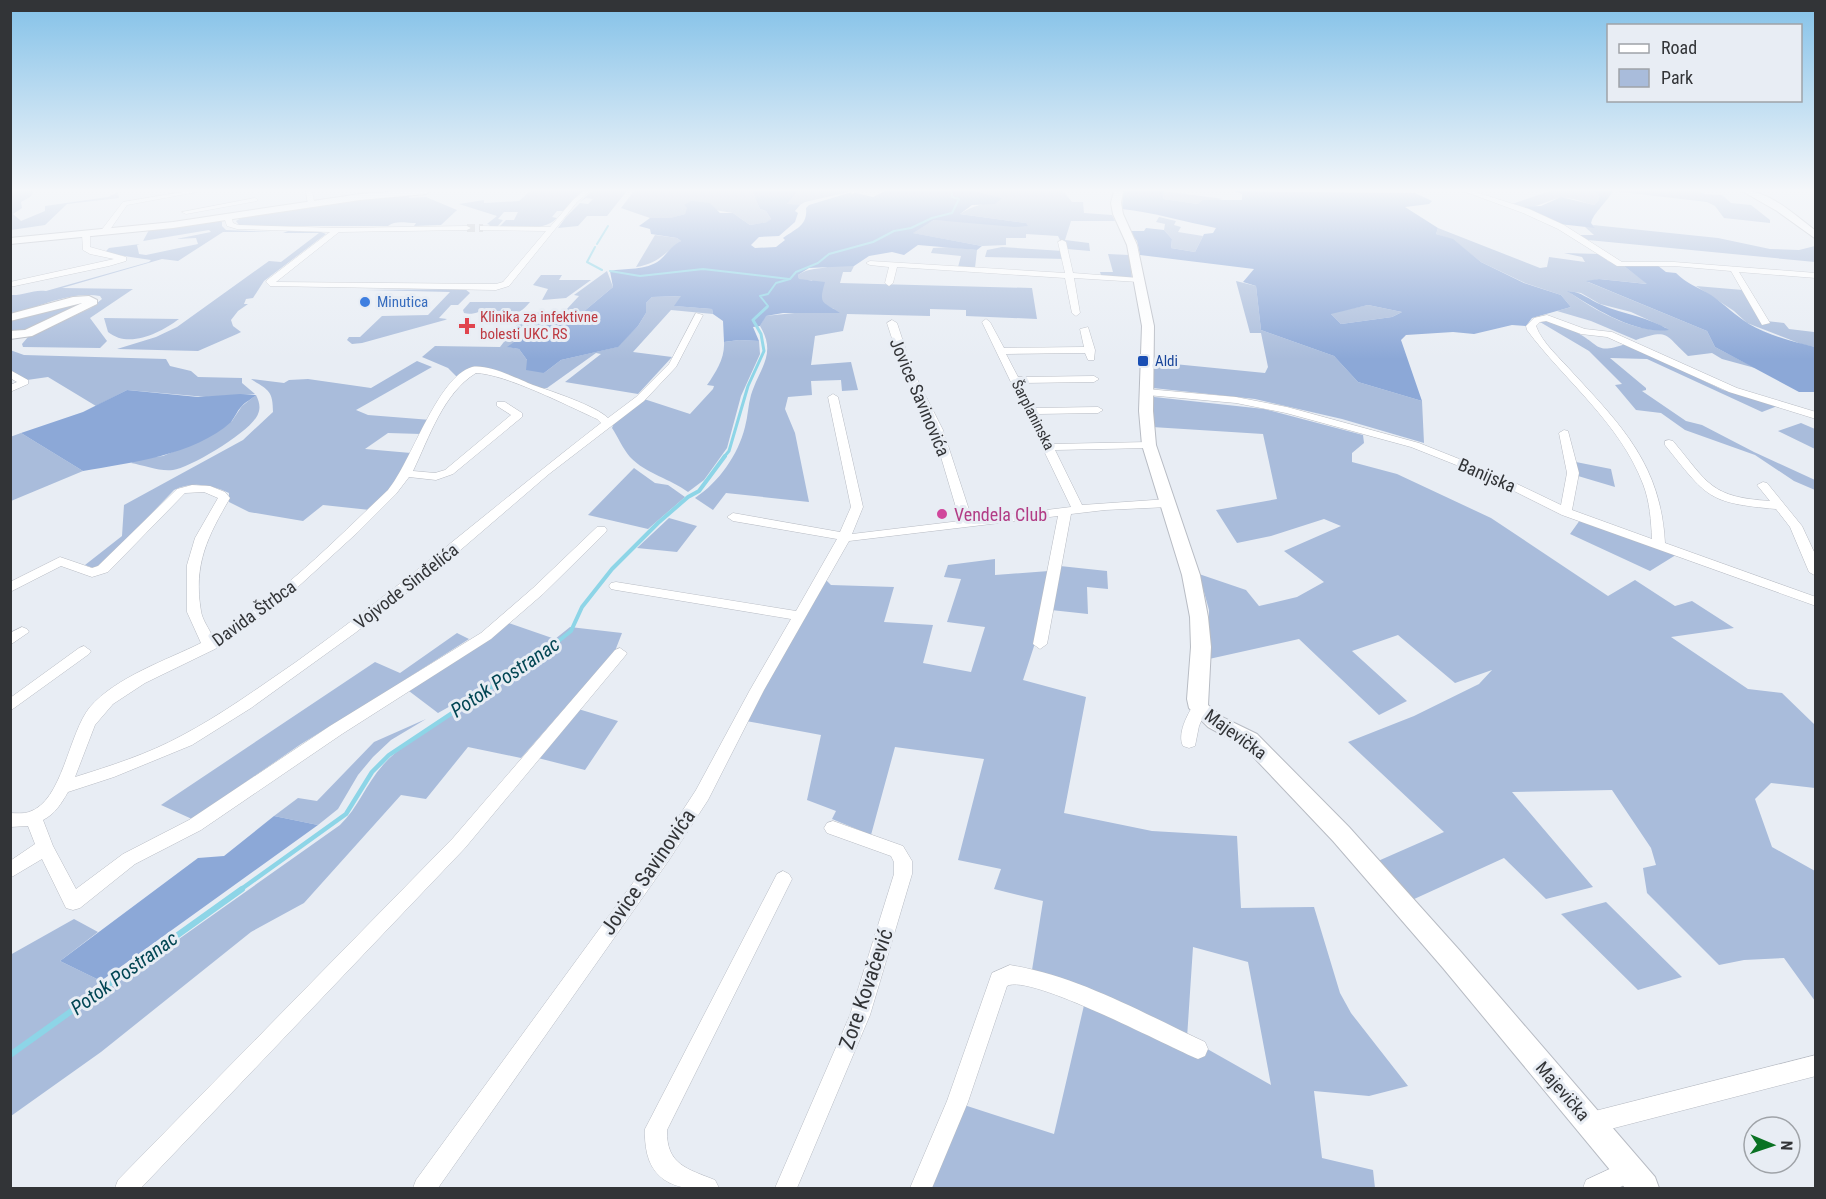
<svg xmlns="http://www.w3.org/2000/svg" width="1826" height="1199" font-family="'Roboto Condensed',sans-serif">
	<rect width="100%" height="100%" fill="#e8edf4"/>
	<path fill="#a9bcdb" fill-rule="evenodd" d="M10,191H34L30,197L21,202L22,208L13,214L21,221L45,211V206L108,197L118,192L119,198L67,204L45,225L11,230Z
		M530,191H583L563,211H557L552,217L557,218C544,232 517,227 499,227L506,220H514L518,212H504L498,219L503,220L497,227H488L490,225L487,224L497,216L459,204L484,200V203L519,201Z
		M592,191H627L607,216H587L578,226L558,228L566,217L580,203L588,204L593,199L586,198L580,202Z
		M634,191H752L760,209L766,211L771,219L768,222L750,225L733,213L684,205L688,208L685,214L671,218H650L621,208Z
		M798,191H853L805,202L800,205H786Z
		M975,191H1063L1072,202H1083L1084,213L1112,215L1115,221H1071L1065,240L1089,243L1090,251L1067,249L1065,241L1060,240L1058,236L1026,234V238H1006V245L982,246L912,233L934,220L1026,223L960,214C973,205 986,204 1001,198Z
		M1164,191L1223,199L1198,204L1163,199Z
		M1550,191H1592L1598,194L1599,200L1594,205C1585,203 1569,196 1560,198C1542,201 1533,213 1512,204Z
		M1613,191H1699L1704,194L1722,195L1731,203L1751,205L1770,220V223L1724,218L1715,206L1707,202Z
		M410,195L409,198L426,197L457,210L441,225L414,226L416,223C406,223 395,220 388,226H252L239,225L236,221L243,217L335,202Z
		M1159,217L1176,221L1174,225L1181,227L1178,232L1203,236L1195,252L1171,248L1172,239L1164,230L1165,224L1156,222Z
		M220,221L222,222V226L226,230L271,232H223L178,261L162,259L62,288L133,289L90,318L107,341L100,348L23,347L22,344L28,337L91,308L102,299L100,296C71,291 38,307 11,315L10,295C23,296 33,289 46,291L149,262L151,260L104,253L109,248L140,244L137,245L139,254L146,255L198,244L196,238L176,239L211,232L209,230L143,241L149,230Z
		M1593,225L1718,238L1770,249L1799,250L1815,246V262L1588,240L1579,235H1594L1585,227H1594Z
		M1438,228L1540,268L1547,267L1549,257L1585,262L1582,257L1564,253L1600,254L1608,261L1624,266L1648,284L1599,279L1588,282L1707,331L1715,347L1755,368L1722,359L1712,353L1688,356C1664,334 1669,329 1636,340L1591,321L1557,311L1571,307L1561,295L1525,283L1481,262L1453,240L1436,234ZM1568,291L1581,293L1600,304L1631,312L1666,328C1639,336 1590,308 1568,291Z
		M288,231L321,232L326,234L264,281L253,298L246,299L244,304H248L238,311L231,320L233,326L241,332L237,334L198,351L117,349L156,337L177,327L269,261L281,262L319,233H283Z
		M655,235L677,238L681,241C665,253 657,264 636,267Z
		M950,247L977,250L975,268L958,267L961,256L931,253L933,248Z
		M1002,247L1063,251L1064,259L985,257L987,250Z
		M1108,254L1129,255L1132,278H1102L1100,272H1113Z
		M831,266H854L851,272H843L840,283L1032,288L1037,319L966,316V310L930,309V316L847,314L843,331L815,336L811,365L851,362L858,390L842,391L841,380L811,381L812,395L788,397L785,409L795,433L809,502L726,493L713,510L695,498C719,482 738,455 745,427C748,416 748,405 751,395C760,367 777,354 760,326L765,316L834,309L823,304L812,280H799L798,275C810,267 818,270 831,266Z
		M607,271L613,287L576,318L564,323L549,324L508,347L519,349L527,360L544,373L561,360L617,347L638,326L646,313V303L652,297L682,296L675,306L712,309L713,314L671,310L633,352L672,357L638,394L565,382L601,354L596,353L547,388L540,389L491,370L457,377L448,368L422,357L435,346L500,347L520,321L525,320L531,313L565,311L579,296L574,295Z
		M541,275H562L559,280H591L566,298L542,300L548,289L533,285Z
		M1236,281L1256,286L1261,330L1334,356L1358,382L1422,401L1424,443L1342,419L1255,399L1153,388L1154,362L1265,373L1268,367L1261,333H1250Z
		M1696,286L1743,290L1763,324H1768L1766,321L1784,323L1789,329L1814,332L1815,347L1801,344L1747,323L1734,311Z
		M465,289L470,293L458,305H451L439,318L447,319L445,320L362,343L352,344L347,340L349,337H360L382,316L428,315L450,292L365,290Z
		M72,302L85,303L27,331H11V320Z
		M470,302H530C522,311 519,314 506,314L507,311L488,312L489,310C480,309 475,316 464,313L463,310Z
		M1368,305L1402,312L1392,317L1341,324L1330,313Z
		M104,318L179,319C160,333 129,349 108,332Z
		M1547,321C1557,325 1569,328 1578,333C1601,346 1595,354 1626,344L1723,390L1780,405L1762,412L1647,359L1610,358L1646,388V390L1642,391L1686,421L1702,425L1754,452L1815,480V490L1794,481L1755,455L1685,430L1661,413L1636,410L1615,385L1622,384L1589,351L1540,322Z
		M739,340L759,341L760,354L741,396L727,448L704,480L688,492C671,479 646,474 630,457C623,449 618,437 612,428L614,423L644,399L690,414L713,389L714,386L707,385C716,372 725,358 724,342Z
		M10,350L24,355L166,359L170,366L191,371L198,377L242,378V383L255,394L206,397L127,390L96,406L48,377L27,380L11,371Z
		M417,361L432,367L356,410L368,415L431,420L421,434L388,433L365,449L411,453L397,480L370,510L323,505L303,521L249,512L229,502V493C211,485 193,481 174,490L104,563L93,568L85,565L122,536L124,505L243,440L273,412C273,390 268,390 251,379L284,383L289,380L308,379L371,388Z
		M256,395C259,401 261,407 258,414C252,431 190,468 173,470C161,472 143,465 131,463L138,459L163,456L194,443L232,421L242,406Z
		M1154,397L1264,409L1363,435L1364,443L1352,453V462L1397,474L1491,518L1608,596L1635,580L1675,606L1692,601L1734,628L1671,637L1748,689L1782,693L1815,725V788L1771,783L1755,799L1772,847L1815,871V1001L1784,958L1744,960L1719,965L1647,893L1643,868L1656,865L1651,848L1612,790L1512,792L1593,887L1546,899L1504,858L1412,900L1378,861L1444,832L1348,742L1414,716L1479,684L1492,670L1455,683L1398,635L1352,651L1407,701L1379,715L1299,639L1209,659V610L1199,574L1246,590L1259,606L1297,597L1324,582L1284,551L1341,526L1324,519L1271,536L1237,543L1216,510L1277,499L1263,434L1152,427Z
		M1801,423L1815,429V449L1778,431Z
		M21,433L83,471L11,501L10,437Z
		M1576,462L1611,469L1615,487L1578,476Z
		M634,468L655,483L668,485L685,497L648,529L588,515Z
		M669,518L697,526L677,552L637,548Z
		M1580,520L1679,553L1650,571L1570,534Z
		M995,559V575L1049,571L1037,637L1023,680L1086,697L1064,813L1152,831L1237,836L1241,908L1314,907L1340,993L1351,1013L1408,1086L1369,1096L1314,1091L1322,1158L1373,1170L1375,1188H926L961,1104L1054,1134L1085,1001L1202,1046L1271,1085L1248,962L1193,947L1187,1038L1032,970L1043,901L994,889L1001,869L958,860L984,759L895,747L871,835L832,819L836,811L807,800L821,735L746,721L826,580L831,585L894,587L884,622L933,625L923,663L971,672L985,627L947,622L961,579L944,577L948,565Z
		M1060,566L1107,571L1108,589L1087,587L1088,614L1051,610Z
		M506,622L555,639L570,627L622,633L615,651L521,758L468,747L426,799L401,795L304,903L251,932L101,1052L11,1116L10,955L74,919L98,932L60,961L101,981L77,1001V1011L340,825C358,808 366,784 383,765C408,737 460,711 493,689L488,685L438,713L405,688Z
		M457,633L469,639L378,697L301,744L192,819L161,805L375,662L400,673Z
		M575,708L618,721L585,770L534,757Z
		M426,719L391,740L373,757L358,775L338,809L318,825L274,816L298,798L317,801L374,742Z
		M1606,902L1682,977L1638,990L1561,914Z"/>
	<path fill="#8ca8d7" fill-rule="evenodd" d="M752,191H798L787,204L800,205L795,211L798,213L795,222L779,236L759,237L751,245L755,248L776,247L785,240L783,238C795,229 808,226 806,208L809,205L852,192L873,197L885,191H975L1002,198L995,204L972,205L960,214L1026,223L1028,226L1015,227L934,220L913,233L982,246L977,250L918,245L904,255L892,252L869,256L854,266L809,268L798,275L799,279L825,282C818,306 823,301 840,313H783L766,316L760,326L753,327L759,341L739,340L724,342L723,321L713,314L712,309L674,306L681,296L652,297L646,303V313L638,326L618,347L561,360L544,373L526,370L527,360L519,349L507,347L539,325L564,323L576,318L613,287L610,271C625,268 646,271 660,260C667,254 671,246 681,241L677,238L651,234L650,229L639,226L650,218H670L685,214L687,208L684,205L691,201L710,203L720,213H733L750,225L767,222L771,219L766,211L760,209Z
		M1123,191H1164L1163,199L1198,204L1203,200H1242V194L1234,191L1415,193L1432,201L1429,204L1405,207L1438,228L1436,234L1453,239L1481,262L1524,283L1561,295L1571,307L1532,318L1526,326L1512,325L1474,334L1453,332L1406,335L1401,340L1422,401L1358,382L1334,356L1261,330L1256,286L1243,282L1254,269L1140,255L1137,241L1129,231H1144L1146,228L1164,230L1172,239L1171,248L1195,252L1204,234L1213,233L1216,228C1185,222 1153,212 1122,209ZM1368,305L1402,312L1392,317L1341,324L1331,314Z
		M1592,191H1613C1607,202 1593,213 1591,223L1595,228L1559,224L1519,207L1541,206L1561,197L1594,205L1599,200L1598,194Z
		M1657,265L1666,272L1676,273C1687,284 1698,287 1711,295C1724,304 1736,316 1749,324C1767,335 1794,342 1815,347V392H1799L1715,347L1707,331L1586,281L1599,279L1647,284L1624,266Z
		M1567,291C1581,291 1589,300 1602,305C1623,314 1649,317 1669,330C1636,335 1594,308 1567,291Z
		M127,390L198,397L240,394L256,395C252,399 245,402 241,407C237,411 235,417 231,422C195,455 129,463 83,471L21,433L83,412Z
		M274,816L318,825L101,981L60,961L198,858L224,856Z"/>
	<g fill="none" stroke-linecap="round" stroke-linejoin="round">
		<path stroke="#8dd5e7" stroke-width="2" d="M597,244L608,226
			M595,247L587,262L602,270
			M610,271L640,276L703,269L789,279
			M766,308L768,306L760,296L768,294L776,283L790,279L796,272L818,263L829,254L873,242L894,231L911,228L932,218L952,213L959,199L952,197V191"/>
		<path stroke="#8dd5e7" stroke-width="3" d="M724,457L729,451L748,386L764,351L761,334L753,320L767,307"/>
		<path stroke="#8dd5e7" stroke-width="4" d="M551,647L571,631L582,607L612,569L658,523L688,497L699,491L725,456"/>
		<path stroke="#8dd5e7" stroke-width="4.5" d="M240,890L346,814L372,772L389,755L553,646"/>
		<path stroke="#8dd5e7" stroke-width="6" d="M10,1055L242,889"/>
		<path stroke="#c4c8ce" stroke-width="8" stroke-dasharray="8 4" stroke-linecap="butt" d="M467,228H483"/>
		<defs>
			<path id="minor" d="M188,191H202L127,205L107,234L100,232L123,202Z
				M306,191H312L315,206L308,204Z
				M583,191H590L577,202L509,286L496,290L270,286L266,282L267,280L330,232L237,229L227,226L224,217L231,215L233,223L238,225L337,228L467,226L471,228L467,230L339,232L276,282L496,284L503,282L546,231L483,230H480V226L550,227L573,200Z
				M849,191H858L852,194Z
				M1463,191H1472L1529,209L1564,225L1622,262H1674L1816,273V278L1739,272L1770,323L1762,325L1731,271L1674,266H1617L1558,229L1523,213Z
				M255,198L257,199V201L186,214L182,212Z
				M86,232L90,234V247L126,257V261L109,266L10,287V282L114,259L90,254L83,250L82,234Z
				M1062,240L1066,242L1073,273L1139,278L1143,280L1139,282L1074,278L1080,313L1076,316L1072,313L1065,278L897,267L893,283L889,286L885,283L889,267L870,265L866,263L870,261L1065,273L1058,242Z
				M696,313L703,315L676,367L644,401L549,474L450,559L355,633L251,708L192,745L114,777L68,792C61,804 55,814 43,820L53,846L76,889L123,854L189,820L330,726L481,633L533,588L597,527H605L607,530L605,533L543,594L491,639L342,734L201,830L135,864L80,908L73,910L66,908L42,859L10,878V861L35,844L28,826L10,827V813C16,813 23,814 29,812C63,801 68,734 90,707C116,677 167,660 201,643L187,612V565L195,538L218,498L204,492L185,493L108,572L92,577L61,566L10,592V582L60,557L92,568L98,566L177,489L192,485L210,486L225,492L230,498C208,536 193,564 201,611C202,619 209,629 213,637C279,598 333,542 388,490C411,463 437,377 472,367C488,364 519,379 533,385C551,391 596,406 608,418L636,397L669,364ZM476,373C506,374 568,406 597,419L601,423C499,502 401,587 296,662C258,688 221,715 181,736C148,754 110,766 75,777L95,725L113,704L145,683L215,649L277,606L358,532L396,494L409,477L436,480L453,474L522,417V413L505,402H497V406L511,415L445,470L435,473L413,471C429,438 443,393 476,373Z
				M1547,315L1585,329L1612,332L1737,388L1816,412V419L1729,392L1607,337L1581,334L1546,321L1540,322L1536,326C1542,343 1561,359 1573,373C1623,427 1661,466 1665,543L1816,597V606L1562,515L1484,476L1411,447L1286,413L1236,403L1147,395L1142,392L1147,389L1236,397L1287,407L1419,443L1492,472L1561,505L1567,473L1559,433L1564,430L1568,431L1579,473L1572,510L1652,539C1651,521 1650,502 1643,484C1620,423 1565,381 1527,330L1526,326L1534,318Z
				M892,320L897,323L912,369L943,430L972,519L1071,507L982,322L986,319L990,322L1004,348L1084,347L1080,329L1088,327L1095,350L1094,360H1088L1085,353L1006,354L1018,377L1094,376L1099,379L1094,382L1021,383L1033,408L1098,407L1103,410L1098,413L1037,414L1051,444L1149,442L1154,445L1149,448L1055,450L1082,505L1168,499L1174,503L1168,507L1105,510L1071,514L1047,644L1040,649L1033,644L1058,516L849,541L764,690L708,800L669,860L438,1188H413L416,1180L657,850L696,790L750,690L791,619L616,590L611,589L609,586L611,583L616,582L796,611L837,539L733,521L727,517L733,513L840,532L851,507L828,397L833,394L838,397L863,507L852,534L960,521L933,430L902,369L887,323Z
				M10,370L28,380V384L10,392V385L17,382L10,378Z
				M1669,440L1673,441C1709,484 1710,497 1770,501L1757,485L1763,482L1767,483L1802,526L1816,556V576L1809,572L1790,527L1776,509C1707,503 1707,497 1665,445V441Z
				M22,627L27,629L29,632L10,645V633Z
				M84,646L91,651L89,654L10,711V698L79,648Z
				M620,648L627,653L625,656L465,848L141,1188H115L118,1180L453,838L615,650Z
				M1199,702L1204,704L1207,708L1199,726L1195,746L1189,748L1183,746C1177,734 1187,715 1194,704Z
				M833,821L903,846L912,861V874L870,1015L797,1188H775L850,1015L894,874V862L891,856L827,833L824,828L827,823Z
				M783,871L789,874L792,879L667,1130C666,1165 688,1169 715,1180L719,1188C673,1193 643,1180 645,1129L777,874Z
				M1010,965C1078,976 1143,1013 1205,1042L1208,1049L1205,1056L1198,1059C1168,1047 1030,973 1007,986L968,1102L932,1188H910L947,1101L992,973Z
				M1816,1055V1076L1591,1134L1583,1131L1580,1123L1583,1115L1591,1112Z
				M1629,1160L1637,1163L1640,1171L1637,1179L1618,1188H1583L1586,1180Z"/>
			<path id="tertiary" d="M400,191H431L426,194L360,200L173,228L10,244V238L173,222L360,194Z
				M1114,191H1123L1121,203L1123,214L1137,245L1154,326L1153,411L1156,445L1200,575L1208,617L1211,647L1208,705L1222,717L1257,734L1349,827L1461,952L1655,1177L1659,1188H1625L1443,968L1333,841L1243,746L1208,727L1189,708L1187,699L1191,647L1190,617L1182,575L1142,445L1139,411L1142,326L1127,245L1113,214L1111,203Z
				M1742,191C1768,189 1796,216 1816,231V239L1777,211Z
				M89,296L97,300V304L32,336L10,339V331L25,330L82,303L10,321V314L73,297Z"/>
		</defs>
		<use href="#minor" stroke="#b8bcc4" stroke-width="1"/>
		<use href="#tertiary" stroke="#b8bcc4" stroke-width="2"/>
		<use href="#minor" fill="#fff" fill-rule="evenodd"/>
		<use href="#tertiary" fill="#fff" fill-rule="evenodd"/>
	</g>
	<linearGradient id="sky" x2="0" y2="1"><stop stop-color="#83c1e8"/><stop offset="0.53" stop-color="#f5f7fa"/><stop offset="1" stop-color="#f5f7fa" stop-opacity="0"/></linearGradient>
	<rect width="1826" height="359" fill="url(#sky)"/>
	<circle fill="#3f7fe0" stroke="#e8edf4" stroke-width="2" cx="365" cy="302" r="6"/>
	<path fill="#e0444e" stroke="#e8edf4" stroke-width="2" d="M464 317h6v6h6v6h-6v6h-6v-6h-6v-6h6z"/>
	<rect fill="#1a4fb4" stroke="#e8edf4" stroke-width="2" x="1137" y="355" width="12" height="12" rx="3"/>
	<circle fill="#d1479c" stroke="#e8edf4" stroke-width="2" cx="942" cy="514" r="6"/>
	<g text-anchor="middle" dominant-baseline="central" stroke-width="6" stroke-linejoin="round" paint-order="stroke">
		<g font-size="15" fill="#366cbe" stroke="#e8edf4" text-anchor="start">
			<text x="377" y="302">Minutica</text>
		</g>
		<g font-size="15" fill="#be3a42" stroke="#e8edf4" text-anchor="start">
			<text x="480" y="317">Klinika za infektivne<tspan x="480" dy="17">bolesti UKC RS</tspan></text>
		</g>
		<g font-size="15" fill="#164399" stroke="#e8edf4" text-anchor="start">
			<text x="1155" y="361">Aldi</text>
		</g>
		<g font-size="15" fill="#323437" stroke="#e8edf4">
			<text transform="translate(1033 415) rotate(63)">Šarplaninska</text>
		</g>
		<g font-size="18" fill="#323437" stroke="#e8edf4">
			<text transform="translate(920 397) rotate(67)">Jovice Savinovića</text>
			<text transform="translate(1487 475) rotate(23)">Banijska</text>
			<text transform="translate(406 586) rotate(-38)">Vojvode Sinđelića</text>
			<text transform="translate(254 613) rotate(-36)">Davida Štrbca</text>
			<text transform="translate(1236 734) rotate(36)">Majevička</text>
			<text transform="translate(1563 1091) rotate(49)">Majevička</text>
		</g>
		<g font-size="18" fill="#b23c85" stroke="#e8edf4" text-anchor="start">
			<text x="954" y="514">Vendela Club</text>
		</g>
		<g font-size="20" font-style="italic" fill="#024653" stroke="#e8edf4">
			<text transform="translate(505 677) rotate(-34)">Potok Postranac</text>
			<text transform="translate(124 973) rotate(-36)">Potok Postranac</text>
		</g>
		<g font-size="21" fill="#323437" stroke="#e8edf4">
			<text transform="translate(648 872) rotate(-55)">Jovice Savinovića</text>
			<text transform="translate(866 989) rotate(-71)">Zore Kovačević</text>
		</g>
	</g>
	<rect width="1826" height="1199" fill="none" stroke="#323437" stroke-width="24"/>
	<rect x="1607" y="24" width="195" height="78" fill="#e8edf4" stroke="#9fa3a8" stroke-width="1.5"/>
	<rect x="1619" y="44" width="30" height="9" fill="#ffffff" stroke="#9fa3a8" stroke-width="1.5"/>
	<text x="1661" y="54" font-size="18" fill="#323437">Road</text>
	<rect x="1619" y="69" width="30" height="18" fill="#a9bcdb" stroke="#9fa3a8" stroke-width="1.5"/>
	<text x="1661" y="84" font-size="18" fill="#323437">Park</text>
	<g transform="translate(1772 1145) rotate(92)"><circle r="28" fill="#e8edf4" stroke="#9fa3a8" stroke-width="1.5"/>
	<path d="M0-4.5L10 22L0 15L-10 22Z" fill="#0a7223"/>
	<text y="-9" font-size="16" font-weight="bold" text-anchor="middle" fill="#323437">N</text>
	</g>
</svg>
